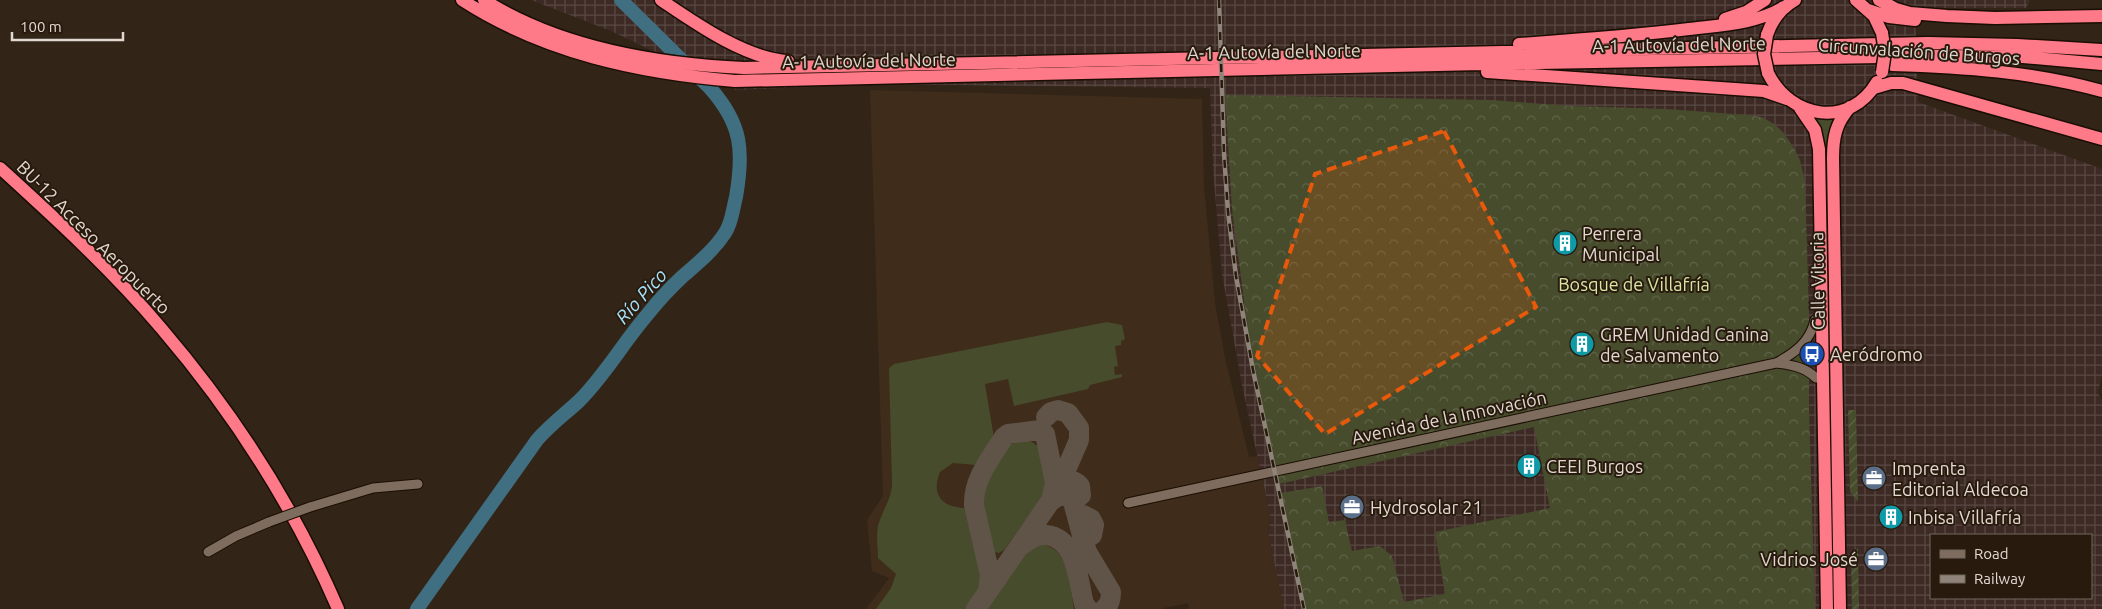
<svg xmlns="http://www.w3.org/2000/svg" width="2102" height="609" font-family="Ubuntu,sans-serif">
	<defs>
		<pattern id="industrial-grid" width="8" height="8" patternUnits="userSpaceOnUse" patternTransform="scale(1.25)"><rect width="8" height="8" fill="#3d2a24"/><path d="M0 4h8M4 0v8" fill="none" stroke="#594843"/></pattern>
		<pattern id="forest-crowns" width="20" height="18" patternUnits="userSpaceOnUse" patternTransform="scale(1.25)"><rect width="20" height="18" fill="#464c2c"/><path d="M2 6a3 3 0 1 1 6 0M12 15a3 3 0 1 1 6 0" fill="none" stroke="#60654a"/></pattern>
		<pattern id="garden-furrows" width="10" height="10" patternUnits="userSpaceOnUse" patternTransform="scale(1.25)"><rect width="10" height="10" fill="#464c2c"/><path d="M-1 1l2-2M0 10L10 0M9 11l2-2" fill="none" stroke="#60654a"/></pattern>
	</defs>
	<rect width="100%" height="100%" fill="#322517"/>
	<path fill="#3f2c1a" d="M870,90L1202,99L1204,186L1215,303L1225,358L1249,457L1257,456L1271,519L1268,532L1284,609H1189L1188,603L1160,609H866L889,578L872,571L867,520L883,496Z"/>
	<path fill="url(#industrial-grid)" fill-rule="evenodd" d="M531,0H2030L2026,8H1915L1918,102L2102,169V375L2098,393L2102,401V609H1284L1268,532L1271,519L1242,385L1222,274L1213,170L1210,88L876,84L736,90L611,31ZM1931,535H2091V598H1931Z"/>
	<path fill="#464c2c" d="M1815,118L1833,119L1827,137L1835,609H1832L1821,129Z
		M1107,322L1122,325L1125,339L1121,341V345L1115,346L1118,366L1114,367L1115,375L1122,374V377L1090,385L1088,389L1014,406L1008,379L985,384L994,438L987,452L976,465L953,463L940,472C931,494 941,507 964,508L969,512L983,579L981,587L966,609H876L891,588L896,574L878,558C878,548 876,536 878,526C882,511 891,500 892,485L889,368L894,364Z
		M1029,440L1039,447L1046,479L1042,497L1004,550L999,553L994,552L991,548L981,501V491L982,485L1007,445Z
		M1042,544C1048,546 1055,548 1059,554C1070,568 1071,592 1074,609H988L1026,552L1033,547Z"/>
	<path fill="url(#forest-crowns)" d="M1225,95L1491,100L1573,106L1666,109L1748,115L1762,117L1774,124L1783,132L1792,145L1800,160L1805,182L1809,313V408L1815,609H1306L1281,493L1322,486L1329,522L1345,520L1352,551L1380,546L1392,556L1404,602L1445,594L1435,532L1550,508L1534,427L1279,484L1249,338L1232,209Z"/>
	<path fill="url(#garden-furrows)" d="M1848,410H1856L1858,502L1850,492Z
		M1858,547L1859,609H1852L1851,561Z"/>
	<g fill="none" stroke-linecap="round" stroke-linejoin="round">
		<path stroke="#416f82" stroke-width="14" d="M417,609L537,440C550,425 565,414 579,401C605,375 623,343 647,315C658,301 670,288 683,276C698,263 714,250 725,233C732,223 733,208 736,197C744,151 742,124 710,88L621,0"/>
		<path stroke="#605448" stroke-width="20" d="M1056,493C1063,485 1070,475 1080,486L1081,495L1073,502L1083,539L1092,535L1094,525L1091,519L1083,515
			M1051,501C1059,495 1065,493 1073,501L1087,552L1111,592C1111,599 1110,605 1104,609
			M1022,545C1028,540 1037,534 1046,535C1077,538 1078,581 1084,604L1088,609
			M988,591L990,575L974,505C973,479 991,458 1004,437L1008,434L1040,430L1045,434L1055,483L1051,501
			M976,609L1056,493L1079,440V428L1068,413L1058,410L1051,412L1046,417"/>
		<defs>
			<path id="minor" d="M1776,363C1792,365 1805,367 1816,378
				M1128,503L1776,363C1795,353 1810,342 1815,320
				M310,507L373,488L418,484
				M208,552L236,536L269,522"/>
			<path id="highway" d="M462,0C544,53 639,73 735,81L1482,64L1939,56L2023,57L2102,64
				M484,0C560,48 655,64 744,68L1928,43L2017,45L2102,50
				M661,0C695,23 746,59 788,61
				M1856,0L1874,16L1882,33
				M1879,0L1896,9L1910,13L1947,16L1995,18L2102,16
				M1868,10L1889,17L1915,20
				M1725,19L1746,12L1765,0
				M1767,35C1772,20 1781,8 1795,0
				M1519,44C1576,40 1632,36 1689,29C1721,25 1756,24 1784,7
				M1892,65C1963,67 2034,72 2102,91
				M1487,72L1764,91L1787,99
				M1768,73C1790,119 1850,129 1877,82
				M1874,88L1891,83H1903L2102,139
				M1800,108L1815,130L1819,149L1827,609
				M0,168C56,219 112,270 161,328C233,412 294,507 338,609
				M1840,609L1833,158C1833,137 1836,123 1850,107"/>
		</defs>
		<use href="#minor" stroke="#1a0d03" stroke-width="11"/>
		<use href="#highway" stroke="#1a0d03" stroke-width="15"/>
		<use href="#minor" stroke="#7e6d5e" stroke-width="9"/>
		<use href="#highway" stroke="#ff7a88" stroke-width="12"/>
		<defs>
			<path id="rail" d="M1219,0L1224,153L1228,212L1236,276L1253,370L1304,609"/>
		</defs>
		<use href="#rail" stroke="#8f8479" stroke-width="4.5"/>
		<use href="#rail" stroke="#281b0e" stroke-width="2.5" stroke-dasharray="8" stroke-linecap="butt"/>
		<defs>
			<path id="minor-bridge" d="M269,522L310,507"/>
			<path id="highway-bridge" d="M1767,35L1764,54L1768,73
				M1882,72L1885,52L1882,33"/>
		</defs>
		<use href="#minor-bridge" stroke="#1a0d03" stroke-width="11" stroke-linecap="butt"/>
		<use href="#highway-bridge" stroke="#1a0d03" stroke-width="15" stroke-linecap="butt"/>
		<use href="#minor-bridge" stroke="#7e6d5e" stroke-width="9"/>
		<use href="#highway-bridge" stroke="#ff7a88" stroke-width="12"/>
	</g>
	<path fill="#e8590c" fill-opacity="0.2" stroke="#e8590c" stroke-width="4" stroke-dasharray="10 6" stroke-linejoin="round" d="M1444,131L1536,307L1325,434L1257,356L1315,174Z"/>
	<defs>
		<symbol id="building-disc" viewBox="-11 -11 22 22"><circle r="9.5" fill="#0f9aa8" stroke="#281b0e"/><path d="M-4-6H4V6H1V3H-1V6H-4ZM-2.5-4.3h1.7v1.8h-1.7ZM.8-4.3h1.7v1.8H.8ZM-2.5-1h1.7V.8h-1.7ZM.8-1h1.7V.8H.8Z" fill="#fff"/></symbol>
		<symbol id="bus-disc" viewBox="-11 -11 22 22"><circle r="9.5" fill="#1a4fb4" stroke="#281b0e"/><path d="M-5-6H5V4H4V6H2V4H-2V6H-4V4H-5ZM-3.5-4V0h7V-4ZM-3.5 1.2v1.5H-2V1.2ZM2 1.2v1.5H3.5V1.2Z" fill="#fff"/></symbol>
		<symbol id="office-disc" viewBox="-11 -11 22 22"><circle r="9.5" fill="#5c6f8a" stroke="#281b0e"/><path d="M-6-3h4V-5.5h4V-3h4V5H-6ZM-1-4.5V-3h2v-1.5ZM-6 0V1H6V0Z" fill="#fff"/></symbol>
	</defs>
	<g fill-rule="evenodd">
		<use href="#building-disc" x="1551" y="229" width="28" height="28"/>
		<use href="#building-disc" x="1568" y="330" width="28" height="28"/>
		<use href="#bus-disc" x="1798" y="340" width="28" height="28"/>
		<use href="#building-disc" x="1515" y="452" width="28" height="28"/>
		<use href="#office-disc" x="1860" y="464" width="28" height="28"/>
		<use href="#office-disc" x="1338" y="493" width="28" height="28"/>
		<use href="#building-disc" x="1877" y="503" width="28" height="28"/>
		<use href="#office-disc" x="1862" y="545" width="28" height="28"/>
	</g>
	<g text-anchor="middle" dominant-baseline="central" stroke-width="4" stroke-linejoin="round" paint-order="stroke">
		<g font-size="18" fill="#e2d8d0" stroke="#281b0e">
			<text transform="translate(1679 44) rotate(-1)">A-1 Autovía del Norte</text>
			<text transform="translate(1274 51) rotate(-1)">A-1 Autovía del Norte</text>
			<text transform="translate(1919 51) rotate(4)">Circunvalación de Burgos</text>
			<text transform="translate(869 60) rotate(-1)">A-1 Autovía del Norte</text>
			<text transform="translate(94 237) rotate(45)">BU-12 Acceso Aeropuerto</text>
			<text transform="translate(1817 281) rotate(-91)">Calle Vitoria</text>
			<text transform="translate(1449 417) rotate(-12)">Avenida de la Innovación</text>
		</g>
		<g font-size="18" fill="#e2d8d0" stroke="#281b0e" text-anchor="start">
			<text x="1582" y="233">Perrera<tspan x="1582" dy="21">Municipal</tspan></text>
			<text x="1600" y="334">GREM Unidad Canina<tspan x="1600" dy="21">de Salvamento</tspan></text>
			<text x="1830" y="354">Aeródromo</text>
			<text x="1546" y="466">CEEI Burgos</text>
			<text x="1892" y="468">Imprenta<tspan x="1892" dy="21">Editorial Aldecoa</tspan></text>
			<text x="1370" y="507">Hydrosolar 21</text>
			<text x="1908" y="517">Inbisa Villafría</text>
			<text x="1858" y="559" text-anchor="end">Vidrios José</text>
		</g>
		<g font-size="18" fill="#d9e6a3" stroke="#281b0e">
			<text x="1634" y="284">Bosque de Villafría</text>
		</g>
		<g font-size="19" font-style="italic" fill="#a6e2fc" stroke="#281b0e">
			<text transform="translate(641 296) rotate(-48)">Río Pico</text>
		</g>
	</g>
	<rect x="1930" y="534" width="162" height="65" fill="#281b0e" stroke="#72675c"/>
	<rect x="1940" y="550" width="25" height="8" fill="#7e6d5e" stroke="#72675c"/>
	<text x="1974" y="559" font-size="15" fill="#e2d8d0">Road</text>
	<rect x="1940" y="575" width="25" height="8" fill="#8f8479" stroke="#72675c"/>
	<text x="1974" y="584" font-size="15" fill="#e2d8d0">Railway</text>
	<path d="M12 32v8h111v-8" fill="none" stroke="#e2d8d0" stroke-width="2.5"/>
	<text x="20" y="32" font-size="15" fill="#e2d8d0" stroke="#281b0e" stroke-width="4" paint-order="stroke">100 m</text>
</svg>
